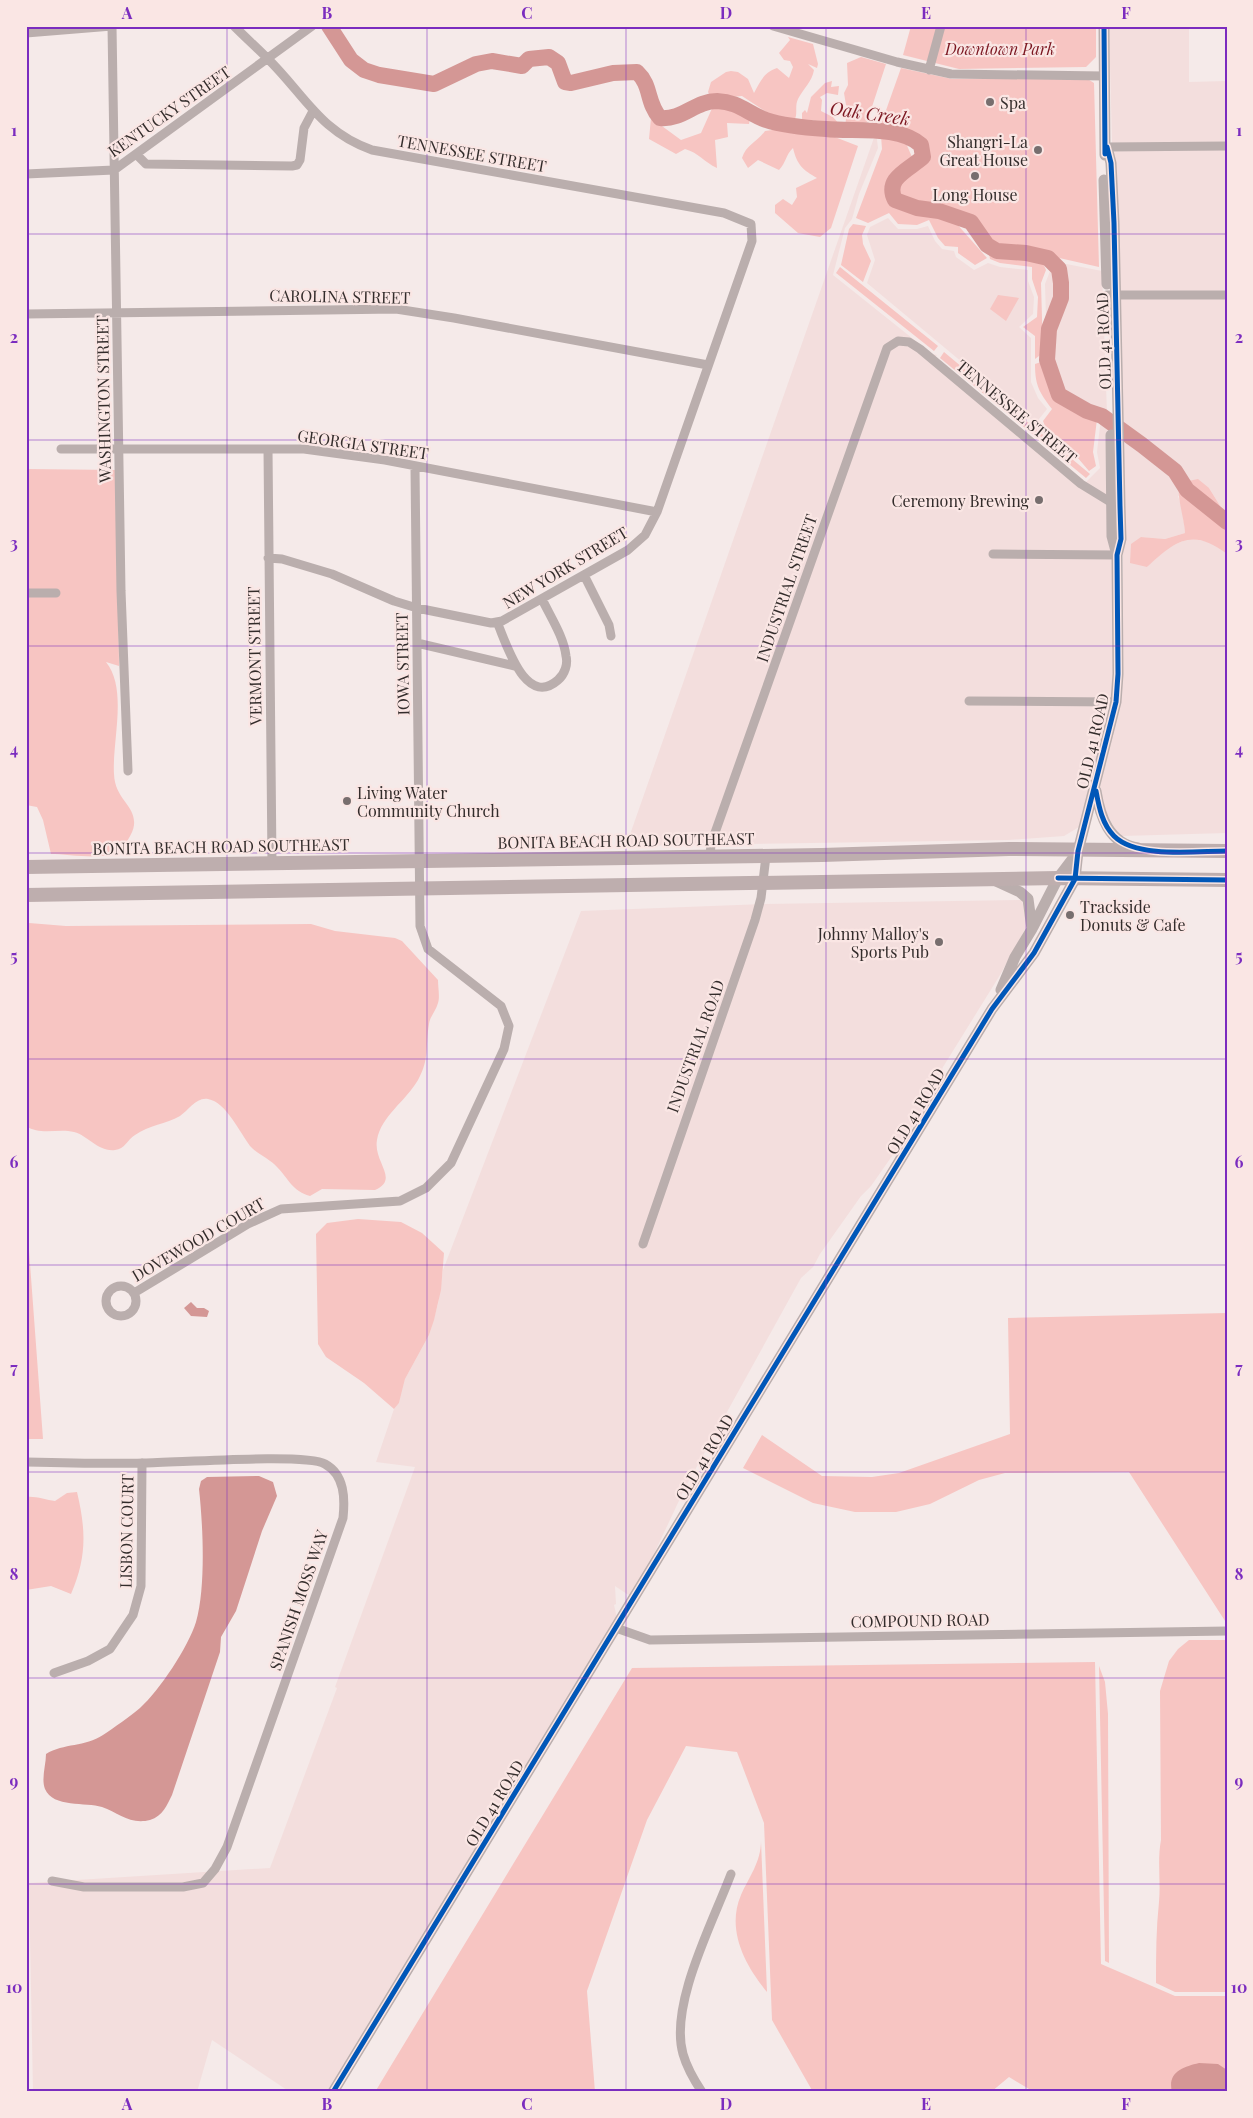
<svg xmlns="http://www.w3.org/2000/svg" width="1253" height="2118" font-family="'Playfair Display',serif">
	<rect width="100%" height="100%" fill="#f5eae9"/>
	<path fill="#f3dedd" d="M1109,26H1189V82L1227,81V517L1209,488L1178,496L1183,512L1185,533L1165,539L1141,537L1147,567L1167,548L1190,538L1212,543L1227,554V833L1122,836L1115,829L1104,808L1100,786L1120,703L1123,559Z
		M876,132L878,148L859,194L852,219L845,228L833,275L932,354L937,355L935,357L1086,482L1100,468L1097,452L1101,418L1099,415L1064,397L1049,363L1043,358L1047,353L1045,284L1050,271L1046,260L1102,271L1112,556L1113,673L1111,702L1079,827L1064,836L1008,840L626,846Z
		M888,218L898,229H917L928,226L935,241L942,249L954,251L956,257L974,270L988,263L1000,267L1028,270V281L1034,297L1033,314L1019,327L1031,338V382L1038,398L1047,409L1039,419L1040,427L867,283L875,260L867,235L870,227Z
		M1022,900L1027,926L1000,975L943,1067L925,1109L871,1186L861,1196L820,1254L813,1267L801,1278L685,1488L652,1558L630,1596L615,1586L616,1604L614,1605L617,1618L327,2092H290L212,2040L197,2092H33L29,1883L270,1868L337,1688L335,1687L415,1467L376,1462L394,1409L399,1403L405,1379L429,1335L438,1304L443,1270L581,911L765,904Z"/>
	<path fill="#f7c5c2" d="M911,26H1096V57L1086,67L959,69L903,55Z
		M788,37L813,44L818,64L817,68L808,64L814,70C812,82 803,89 798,99C794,107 799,115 793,122L768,113L742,96L712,99L708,92L711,82L726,72L731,71L738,72L748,79L754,93C760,82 764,72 777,68L789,78L793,67L790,61L784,60L779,53L790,40Z
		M861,57L886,64L867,122L845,127L846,119L855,113L846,105L844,93L848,85L847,63Z
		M901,68L952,79L1086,78L1094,83L1099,267L1024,250H999L972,218L938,207L917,205L896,198L895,183L925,158C921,130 904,132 879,130Z
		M832,81L831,87L839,86L838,95L827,93L820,97L822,100L821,111L833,117L840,125H822L813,120L807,124L802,122V113L805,110L807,113L811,97L825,83Z
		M725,103L740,110L750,118L749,124L727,123L728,137L715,140L717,168C704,162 699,153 685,149L676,154L649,139L651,118L681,140L701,133L714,104Z
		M780,129L809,134H827L858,146L831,228L820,237L798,233L775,213V205L783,199L792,205L797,197L796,188L817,178C803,170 797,165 793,148C786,154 786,163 779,170L758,160L748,168L742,158C746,145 757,142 765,131Z
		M881,136L905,141L912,157L910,164L891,177L889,196L913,210H937L949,221L956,223L987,258L975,265L958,253V247L945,246L938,238L929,220L917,225L898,224L889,213L868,223L856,218L882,149Z
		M853,224L866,226L862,235L863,244L871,261L863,282L841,265L849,229Z
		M989,254L1014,255L1042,261L1046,270L1041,283L1043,353L1035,359V336L1023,327L1037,317L1038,297L1032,279V267L1000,263L990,259Z
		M840,267L938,346L934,351L836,273Z
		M998,295L1019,298L1006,321L990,309Z
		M944,352L1090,474L1086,478L940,358Z
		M1041,362C1052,370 1051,390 1061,400C1069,408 1087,414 1097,419L1093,452L1096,466L1089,471L1065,443L1045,426L1043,421L1052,409C1039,392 1035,385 1035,364Z
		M26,469L117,470L119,666L106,662C128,689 112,741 114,774C115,800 136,805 134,825C133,834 125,845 118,851C106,861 68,854 51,854L43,820L37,807L26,805Z
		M1198,479L1209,488L1227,517V554C1192,527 1175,541 1147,567L1130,563L1131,544L1141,537L1165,539L1185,533C1184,516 1177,500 1179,483Z
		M29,923L66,926L311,924L335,931L395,938L402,941L438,980C438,987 440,997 438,1003C436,1011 430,1016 429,1024C425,1047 430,1058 418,1080C406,1101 381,1116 377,1140C373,1162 400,1179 375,1190L322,1189L310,1196C292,1191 289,1179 277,1167C270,1159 257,1154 250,1146C240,1133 226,1102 208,1099C196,1097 189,1110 180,1116C166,1124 149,1125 135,1135C127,1140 125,1149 115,1150C98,1152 89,1136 74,1132C58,1128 41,1136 26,1126V926Z
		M26,1210L43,1439H26Z
		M358,1219L401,1222L422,1233L444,1253L441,1290L434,1320L429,1335L405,1379L399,1403L394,1409L364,1383L326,1357L318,1344L316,1234L327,1223Z
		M1227,1313V1624L1129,1472L1005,1473L979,1480L930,1504L896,1512H855L813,1503L743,1468L762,1435L822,1476L872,1477L899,1473L1010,1434L1008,1318Z
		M77,1492C86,1530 87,1557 71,1594L51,1586L26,1590V1497C36,1496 46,1500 55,1501L67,1493Z
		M1189,1640H1227V1992H1175L1156,1983C1156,1956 1156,1929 1159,1902C1161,1881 1157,1861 1161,1840L1160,1691L1169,1661L1178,1649Z
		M1095,1662L1101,1964L1175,1996H1227V2092H1034L1009,2077L991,2092H813L772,2020L764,1823L737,1752L686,1746L647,1820L587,1991L595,2092H375L632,1668Z
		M1099,1666L1105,1682L1108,1714L1109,1963L1105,1961Z
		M761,1841L767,1992C745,1965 726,1930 741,1895C749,1877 761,1862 761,1841Z"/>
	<path fill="#d49795" d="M191,1302L197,1308H204L209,1311L207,1317L191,1316L184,1308Z
		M259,1476L273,1482L277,1496L262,1531L236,1611L221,1637L220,1652L172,1795C167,1805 163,1816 150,1820C130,1825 119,1813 102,1807C86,1802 53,1808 45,1789C41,1779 46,1765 46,1754C64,1743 85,1747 103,1735C115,1727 129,1717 140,1708C160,1690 188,1647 196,1622C206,1587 203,1525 199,1489L201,1481L207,1477Z
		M1199,2063L1218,2064L1227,2070V2092H1172C1167,2072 1183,2067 1199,2063Z"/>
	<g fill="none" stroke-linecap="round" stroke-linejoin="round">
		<path stroke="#d49795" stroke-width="16" d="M329,26L351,60L364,70L379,75L434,84L476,64L492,61L522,66L529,59L549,57L558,63L565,82L571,83L613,73L637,72C652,86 646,102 660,118C683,120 695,101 717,101C739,102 747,113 766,120C781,125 809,128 826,129C855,132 899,125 921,145L923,157C909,170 884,178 895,200L917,208L939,211L971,222L987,245L997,251L1026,253L1048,258L1059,269L1061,283V298L1049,329L1047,360L1059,395L1087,411L1102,416L1142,445L1175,471L1187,490L1227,522"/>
		<path stroke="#baaead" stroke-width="9" d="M112,26L121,591L128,771
			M234,26C245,37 256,47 267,58C304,94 320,132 372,150L724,213L751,224L752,241L657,512L645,535L628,550L502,621L491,623L417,608L394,601L332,574L282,559L268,558
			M773,26L897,62L951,74L1104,76
			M26,33L112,26
			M929,70L941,26
			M1107,147L1227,146
			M137,155L146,164L292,166L297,165L300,160L304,128L313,111
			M26,174L114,170L312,26
			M1107,295H1227
			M26,314L396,309L454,318L708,365
			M61,449H304L385,460L657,512
			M268,449L272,863
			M993,554L1117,555
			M584,575L609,625L611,636
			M26,593H56
			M497,622C506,642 525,709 558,680C565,674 568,664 566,656C564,637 550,616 542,599
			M417,643L515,666
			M969,701L1116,702
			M710,857L711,844L887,348L898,341L909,342L920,349L1081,484L1112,503
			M643,1244L755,920L761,898L766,856
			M106 1301a15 15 0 1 1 30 0a15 15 0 1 1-30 0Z
			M134,1293L248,1224L281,1209L400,1201L426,1188L451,1163L504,1049L509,1026L501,1006L428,949L420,926L415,467
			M26,1462C65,1463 105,1464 144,1463C174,1463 306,1453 325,1464C345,1475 345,1499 343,1518L227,1847L215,1869L203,1883L183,1887H84L52,1881
			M616,1628L650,1640L1227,1631
			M54,1673L88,1661L110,1649L133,1615L141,1586L142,1463
			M702,2092C694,2080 687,2068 683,2054C669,2005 713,1922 731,1874"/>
		<path stroke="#baaead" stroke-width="11" d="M1104,26L1105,155
			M1104,180L1107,284
			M1111,435L1112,536L1116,551
			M1096,791C1100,816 1109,844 1138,848
			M996,881L1020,892L1028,899L1032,929L1015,957L1001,990
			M1033,927L1058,878L1077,853
			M333,2092L992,1009L1034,953L1075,879L1078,851L1116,702L1118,674L1117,555L1121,539L1120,506L1114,223L1111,163L1107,147"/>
		<path stroke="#beaeae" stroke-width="14" d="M26,867L822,855L1009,849L1227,851
			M26,895L1058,878L1227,880"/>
		<defs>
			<path id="cycleway" d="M1104,26L1105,154
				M1096,791C1099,807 1102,824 1114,836C1137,859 1197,851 1227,851
				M1058,878L1227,880
				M333,2092L992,1009L1034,953L1075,879L1078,851L1116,702L1118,674L1117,555L1121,539L1120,506L1114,223L1111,163L1107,147"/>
		</defs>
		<use href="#cycleway" stroke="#fae6e4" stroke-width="8"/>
		<use href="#cycleway" stroke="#0057b8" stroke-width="5"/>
	</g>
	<path fill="none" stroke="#7b2cbf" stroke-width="1" stroke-opacity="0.55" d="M227,26V2092M427,26V2092M626,26V2092M826,26V2092M1026,26V2092M26,234H1227M26,440H1227M26,646H1227M26,853H1227M26,1059H1227M26,1265H1227M26,1472H1227M26,1678H1227M26,1884H1227"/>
	<g fill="#776e6e" stroke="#fae6e4" stroke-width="2">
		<circle cx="990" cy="102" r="5"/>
		<circle cx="1038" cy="150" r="5"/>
		<circle cx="975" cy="176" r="5"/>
		<circle cx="1039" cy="500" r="5"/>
		<circle cx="347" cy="801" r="5"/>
		<circle cx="1070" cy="915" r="5"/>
		<circle cx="939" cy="942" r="5"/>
	</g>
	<g text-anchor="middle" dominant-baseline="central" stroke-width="4.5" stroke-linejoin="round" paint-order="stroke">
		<g font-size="16" font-style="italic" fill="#7b1620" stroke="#fae6e4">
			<text x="1000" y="48">Downtown Park</text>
		</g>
		<g font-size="16" fill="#332c2b" stroke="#fae6e4" text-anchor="start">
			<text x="1000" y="102">Spa</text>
			<text x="1028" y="141" text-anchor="end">Shangri-La<tspan x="1028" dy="18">Great House</tspan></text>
			<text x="975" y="194" text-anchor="middle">Long House</text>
			<text x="1029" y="500" text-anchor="end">Ceremony Brewing</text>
			<text x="357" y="792">Living Water<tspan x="357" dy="18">Community Church</tspan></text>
			<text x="1080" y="906">Trackside<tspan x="1080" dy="18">Donuts &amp; Cafe</tspan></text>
			<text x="929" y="933" text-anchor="end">Johnny Malloy's<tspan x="929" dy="18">Sports Pub</tspan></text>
		</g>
		<g font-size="16" fill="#332c2b" stroke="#fae6e4">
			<text transform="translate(169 111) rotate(-35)">KENTUCKY STREET</text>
			<text transform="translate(472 153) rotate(10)">TENNESSEE STREET</text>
			<text transform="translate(340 296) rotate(1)">CAROLINA STREET</text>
			<text transform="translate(1103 341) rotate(-92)">OLD 41 ROAD</text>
			<text transform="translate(103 399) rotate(-91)">WASHINGTON STREET</text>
			<text transform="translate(1017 411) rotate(40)">TENNESSEE STREET</text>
			<text transform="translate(363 444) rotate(8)">GEORGIA STREET</text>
			<text transform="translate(565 567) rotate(-31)">NEW YORK STREET</text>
			<text transform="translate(786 588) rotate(-71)">INDUSTRIAL STREET</text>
			<text transform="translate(254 656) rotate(-91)">VERMONT STREET</text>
			<text transform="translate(402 664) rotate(-91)">IOWA STREET</text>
			<text transform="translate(1092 741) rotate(-77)">OLD 41 ROAD</text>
			<text transform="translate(626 840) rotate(-1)">BONITA BEACH ROAD SOUTHEAST</text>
			<text transform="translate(221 846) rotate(-1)">BONITA BEACH ROAD SOUTHEAST</text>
			<text transform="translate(695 1046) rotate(-70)">INDUSTRIAL ROAD</text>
			<text transform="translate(915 1111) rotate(-59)">OLD 41 ROAD</text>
			<text transform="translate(198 1239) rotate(-30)">DOVEWOOD COURT</text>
			<text transform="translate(704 1457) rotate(-59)">OLD 41 ROAD</text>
			<text transform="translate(126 1531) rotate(-89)">LISBON COURT</text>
			<text transform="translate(298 1600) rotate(-71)">SPANISH MOSS WAY</text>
			<text transform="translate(920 1620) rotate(-1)">COMPOUND ROAD</text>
			<text transform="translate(494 1803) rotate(-59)">OLD 41 ROAD</text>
		</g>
		<g font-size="18" font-style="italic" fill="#7c1721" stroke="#fae6e4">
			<text transform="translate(870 113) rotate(8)">Oak Creek</text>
		</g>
	</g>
	<rect width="1253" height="2118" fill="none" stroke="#fae6e4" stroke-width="55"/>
	<rect x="28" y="28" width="1198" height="2062" fill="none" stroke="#7b2cbf" stroke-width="2"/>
	<g font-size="16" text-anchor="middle" font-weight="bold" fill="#7b2cbf">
		<text x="127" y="19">A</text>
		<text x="327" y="19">B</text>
		<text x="527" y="19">C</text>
		<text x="726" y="19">D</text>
		<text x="926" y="19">E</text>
		<text x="1126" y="19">F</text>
		<text x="14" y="136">1</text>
		<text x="1239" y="136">1</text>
		<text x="14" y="343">2</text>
		<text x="1239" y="343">2</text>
		<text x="14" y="549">3</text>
		<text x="1239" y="549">3</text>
		<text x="14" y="755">4</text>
		<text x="1239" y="755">4</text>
		<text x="14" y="962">5</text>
		<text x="1239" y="962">5</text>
		<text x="14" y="1168">6</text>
		<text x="1239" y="1168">6</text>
		<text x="14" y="1374">7</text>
		<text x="1239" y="1374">7</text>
		<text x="14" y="1580">8</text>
		<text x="1239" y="1580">8</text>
		<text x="14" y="1787">9</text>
		<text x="1239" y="1787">9</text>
		<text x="14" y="1993">10</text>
		<text x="1239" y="1993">10</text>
		<text x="127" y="2110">A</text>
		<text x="327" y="2110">B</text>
		<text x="527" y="2110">C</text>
		<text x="726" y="2110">D</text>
		<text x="926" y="2110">E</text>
		<text x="1126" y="2110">F</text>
	</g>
</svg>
